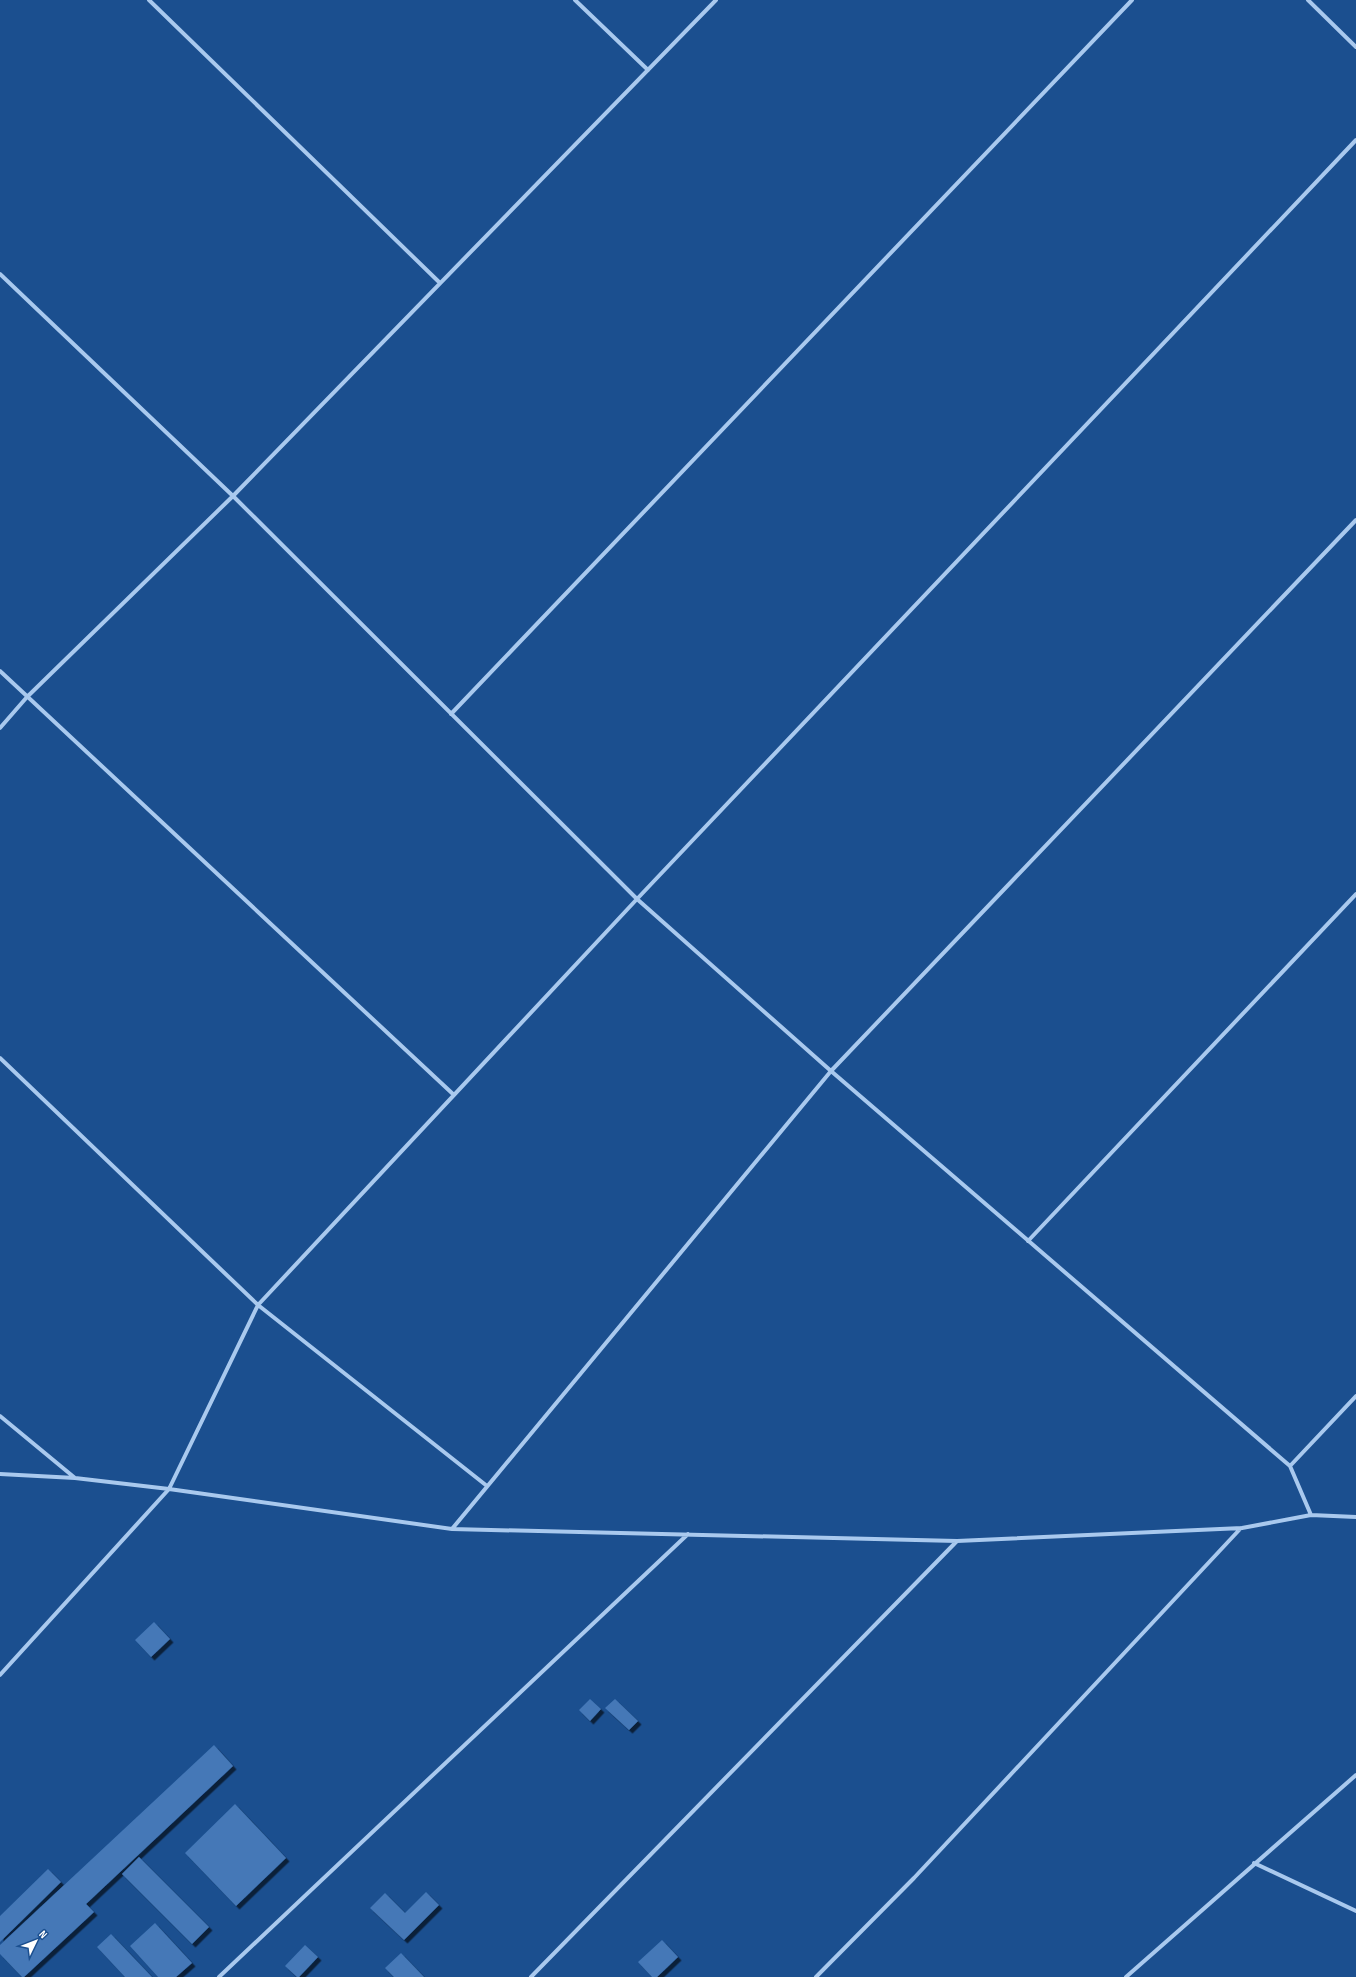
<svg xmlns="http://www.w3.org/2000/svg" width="1356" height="1977" font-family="'Sofia Sans Condensed',sans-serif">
	<defs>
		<filter id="shadow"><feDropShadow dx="3.5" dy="3.5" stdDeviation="0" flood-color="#0009"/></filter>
	</defs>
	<rect width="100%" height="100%" fill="#1b4f8f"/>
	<path fill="#4478b7" filter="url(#shadow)" d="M154,1622L170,1639L151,1657L135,1640Z
		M590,1699L601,1709L590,1721L579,1710Z
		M615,1699L638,1721L629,1730L605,1708Z
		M214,1745L233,1766L86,1904L94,1912L24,1977H22L0,1954V1945Z
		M235,1804L286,1858L236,1906L185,1853Z
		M139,1857L209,1927L192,1944L122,1874Z
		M48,1869L61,1882L0,1942V1916Z
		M426,1892L439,1905L404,1940L370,1908L385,1893L405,1913Z
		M155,1923L192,1963L176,1977H158L130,1946Z
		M111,1934L152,1977H125L97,1947Z
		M662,1940L678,1957L657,1977H652L638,1962Z
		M305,1945L318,1957L299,1977H297L285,1966Z
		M401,1953L424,1977H394L385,1968Z"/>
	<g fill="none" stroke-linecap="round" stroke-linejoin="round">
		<path stroke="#a9c9ee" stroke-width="4" d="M149,0L440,283
			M575,0L648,70
			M1308,0L1356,47
			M0,274L233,496L637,899L831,1071L1290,1466L1311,1515
			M0,671L454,1095
			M451,714L1132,0
			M0,728L27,697L233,496L716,0
			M0,1058L258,1305L487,1486
			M1028,1241L1356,894
			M0,1416L75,1478
			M1290,1466L1356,1396
			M0,1474L75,1478L169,1489L452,1529L957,1541L1242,1528L1311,1515L1356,1517
			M452,1529L831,1071L1356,520
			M0,1675L169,1489L258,1305L637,899L1356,140
			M1254,1863L1356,1911
			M219,1977L688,1534
			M531,1977L957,1541
			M816,1977L914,1878L1241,1528
			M1126,1977L1356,1775"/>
	</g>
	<g transform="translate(36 1941) rotate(47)" stroke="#1b4f8f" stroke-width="3" paint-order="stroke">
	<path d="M0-3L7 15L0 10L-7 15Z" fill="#ffffff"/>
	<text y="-6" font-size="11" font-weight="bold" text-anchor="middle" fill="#ffffff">N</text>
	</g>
</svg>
